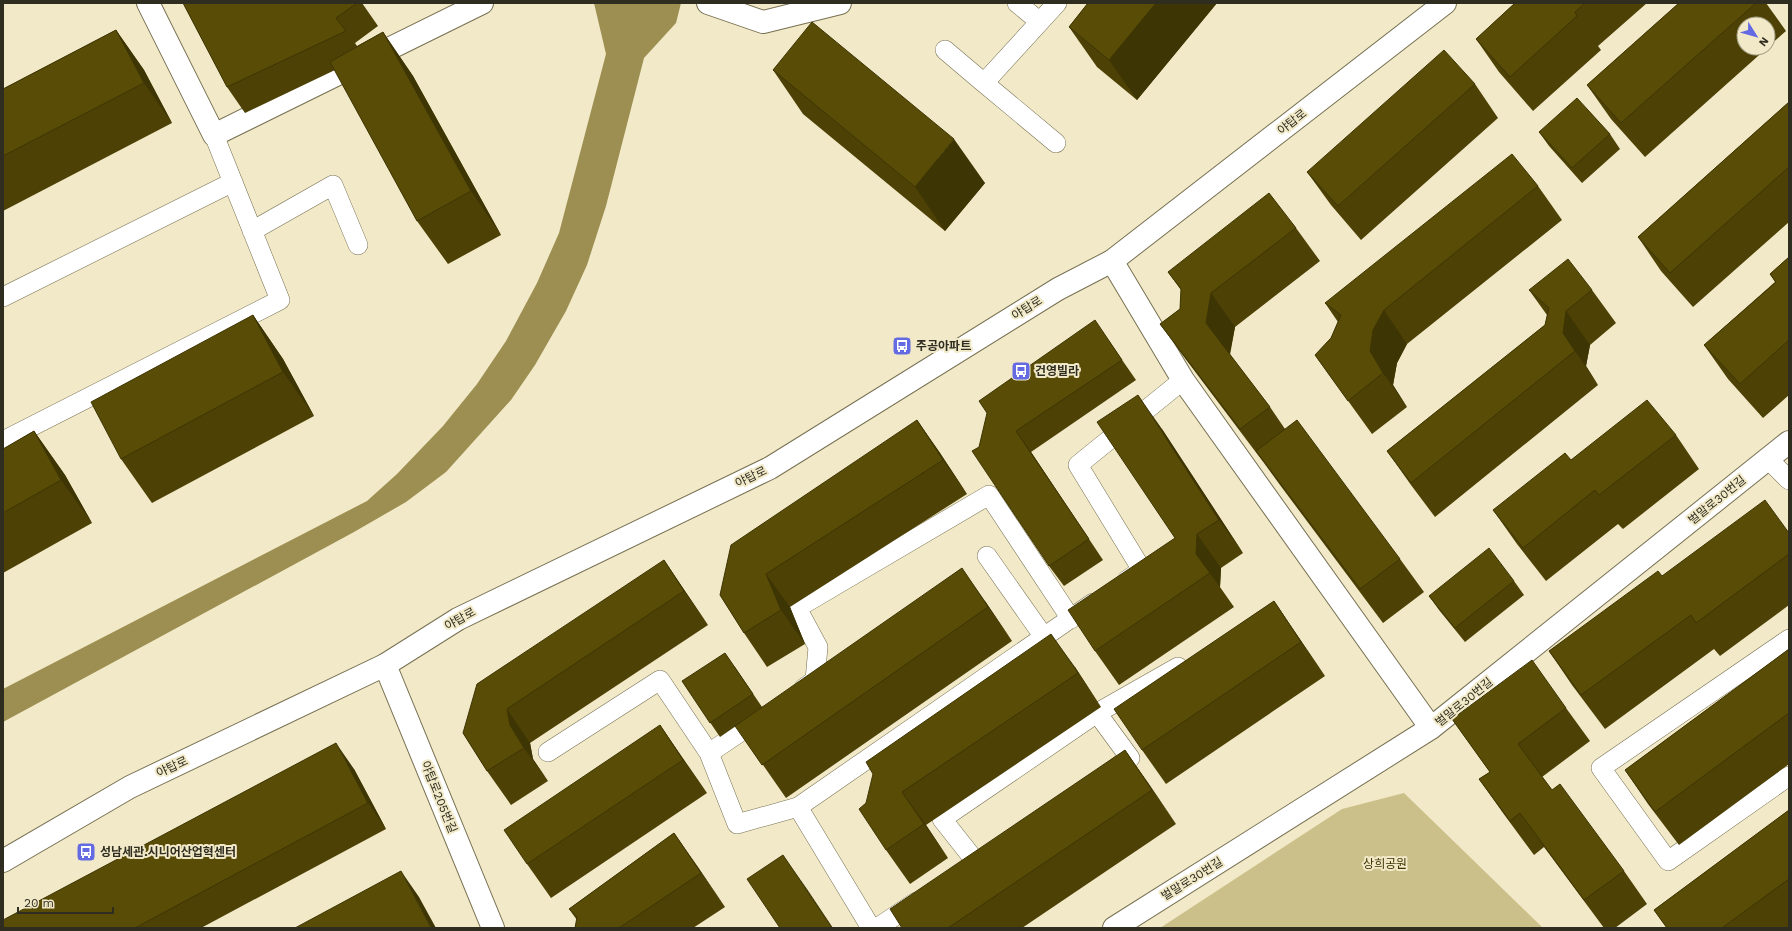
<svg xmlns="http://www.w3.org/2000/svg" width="1792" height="931" font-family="'Work Sans','Noto Sans KR',sans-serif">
	<rect width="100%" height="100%" fill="#f1e9c8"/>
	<path fill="#ccc08a" d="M1404,793L1543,928H1160L1342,809Z"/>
	<path fill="#9d8f51" d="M594,3H681L676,23L644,58L606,206L587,265L566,311L535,365L511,400L446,472L406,502L354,532L3,722V689L367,501L397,474L443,426L477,384L506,341L537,283L559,233L606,54Z"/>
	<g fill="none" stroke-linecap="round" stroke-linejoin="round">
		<defs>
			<path id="service" d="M1017,3L1040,22
				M945,50L984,83
				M1056,143L984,83L1057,3
				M252,231L333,185L358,245
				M3,297L233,182
				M3,441L280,300L214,135
				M1768,459L1789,480
				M987,556L1044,637
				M1127,580L1142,570L1078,465L1183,380
				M1789,639L1601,768L1668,861L1789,776
				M804,688L815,680L818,647L797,608L989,495L1071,619
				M1097,713L1130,758L1116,768
				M548,752L660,680L709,753L761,718
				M709,753L737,824L798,807
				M976,862L942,819L1097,713L1178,667
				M871,928L798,807L1093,603
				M877,928L916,902"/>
			<path id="minor" d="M148,3L214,135L482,3
				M708,3L763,22L840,3
				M1112,261L1183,380L1431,728
				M385,665L493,928
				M1114,928L1431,728L1789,442"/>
			<path id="tertiary" d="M3,861L130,787L385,665L458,619L770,468L1058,289L1112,261L1445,3"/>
		</defs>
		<use href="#service" stroke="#777052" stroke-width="20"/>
		<use href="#minor" stroke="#777052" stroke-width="24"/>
		<use href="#tertiary" stroke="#777052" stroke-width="24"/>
		<use href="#service" stroke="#fff" stroke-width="19"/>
		<use href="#minor" stroke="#fff" stroke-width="22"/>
		<use href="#tertiary" stroke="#fff" stroke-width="22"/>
	</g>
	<path fill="#4d4105" d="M183,3H362L378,26L355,43L357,46L383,32L413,76L501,235L448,264L417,221L335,70L245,113L227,87Z
		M1088,3H1217L1137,100L1097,67L1069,27Z
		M1515,3H1647L1598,46L1601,50L1533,111L1499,72L1476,39Z
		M1679,3H1766L1786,31L1768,47V24H1744V48H1767L1645,157L1611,119L1587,85Z
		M116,30L144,70L172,123L3,211V89Z
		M773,70L985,183L945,231L803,114Z
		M1475,84L1498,118L1361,240L1331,205L1307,172Z
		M1789,102V222L1693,307L1661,271L1638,237Z
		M1539,132L1610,134L1620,149L1582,183L1549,146Z
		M1538,186L1562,220L1407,344L1397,363L1393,385L1407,407L1372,434L1315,355L1331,338L1338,322L1325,303Z
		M1296,228L1320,261L1235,327L1230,355L1270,407L1285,429L1400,559L1424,592L1383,623L1280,485L1264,463L1184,357L1160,324L1180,309L1181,290L1168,272Z
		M1789,257V395L1763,418L1728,379L1704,345L1775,282L1770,274Z
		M1529,290H1592L1616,323L1590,345L1586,366L1598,385L1435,517L1411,485L1387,451L1545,325L1547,315Z
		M253,315L283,359L314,416L152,503L121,459Z
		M1109,341L1136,380L1031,452L1103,560L1064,586L1049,566L979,447Z
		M917,420L940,453L967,494L790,607L805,644L767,667L744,633L720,595Z
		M1162,429L1243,553L1221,568L1220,587L1234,607L1119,685L1095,651L1175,538Z
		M34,431L65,475L92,523L3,573V449Z
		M1676,435L1699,469L1623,529L1618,524L1546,581L1517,544L1493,510L1571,460Z
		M1789,533V605L1720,656L1714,649L1605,729L1572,685L1549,651L1662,576Z
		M664,560L708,625L530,743L533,759L548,781L511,805L487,771L463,733Z
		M1514,581L1524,595L1465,642L1439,610L1429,596Z
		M985,601L1012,641L786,798L736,726L720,737L682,681L735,667L762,707Z
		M1274,601L1325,676L1166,784L1142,750Z
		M1789,649V764L1679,845L1648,804L1625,770Z
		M1075,667L1101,707L926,825L948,858L910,884L886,850L866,803Z
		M1566,708L1590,741L1542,777L1552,790L1624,871L1647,904L1615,928H1604L1544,847L1534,855L1503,813L1479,779L1490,772L1452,719Z
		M660,725L707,793L551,898L527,864Z
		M1125,750L1176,824L1022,928H902Z
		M354,769L386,829L201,928H3Z
		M1789,810V928H1667L1654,910Z
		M674,833L725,907L693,928H575L577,920L569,909Z"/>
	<path fill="#3e3504" d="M1156,3H1217L1137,100L1109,60Z
		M116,30L144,70L172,123L144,83Z
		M383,32L413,76L501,235L471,191Z
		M954,139L985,183L945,231L915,187Z
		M1211,293L1235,327L1229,357L1206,323Z
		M1384,310L1407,344L1397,363L1393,385L1407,407L1383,373L1370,351L1373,330Z
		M1566,311L1590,345L1586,366L1598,385L1575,351L1563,333Z
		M253,315L283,359L314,416L283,372Z
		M1138,395L1162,429L1243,553L1219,520Z
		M917,420L940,453L967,494L943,460Z
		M34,431L65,475L92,523L61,480Z
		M1016,431L1031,452L1103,560L1089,539Z
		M1197,534L1221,568L1220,587L1196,554Z
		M664,560L687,594L708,625L684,591Z
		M962,568L985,601L1012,641L988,607Z
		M766,574L790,607L805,644L781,610Z
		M1274,601L1297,635L1325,676L1301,642Z
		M1051,634L1075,667L1101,707L1078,673Z
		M507,709L530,743L533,759L548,781L524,748L510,725Z
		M660,725L683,759L707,793L683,760Z
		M336,743L354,769L386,829L368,803Z
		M1125,750L1149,784L1176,824L1152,790Z
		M902,792L926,825L948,858L924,824Z
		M674,833L698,867L725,907L701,873Z
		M783,855L807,889L833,928H832Z
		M401,871L419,897L436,928H431Z"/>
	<path fill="#594c06" stroke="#3e3504" d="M183,3H357L336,18L346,31L227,87Z
		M1088,3H1156L1109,60L1069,27Z
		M1515,3H1585L1575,12L1577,16L1510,77L1476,39Z
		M1679,3H1756L1621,123L1587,85Z
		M812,22L954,139L915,187L773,70Z
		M116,30L144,83L3,156V89Z
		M383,32L471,191L417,221L330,62Z
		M1444,50L1475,84L1338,206L1307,172Z
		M1577,98L1610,134L1572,168L1539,132Z
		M1789,102V167L1670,273L1638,237Z
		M1512,154L1538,186L1384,310L1373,330L1370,351L1383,373L1348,401L1315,355L1331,338L1341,315L1325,303Z
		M1269,193L1296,228L1211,293L1206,323L1270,407L1240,429L1160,324L1180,309L1181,289L1168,272Z
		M1789,257V340L1740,384L1704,345L1776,282L1770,274Z
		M1568,259L1592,290L1566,311L1563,333L1575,351L1411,483L1387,451L1545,325L1549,308L1529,290Z
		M253,315L283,372L121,459L91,402Z
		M1095,320L1122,360L1016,431L1089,539L1049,566L972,451L979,447L987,413L979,401Z
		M1138,395L1219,520L1197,534L1196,554L1210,573L1095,651L1068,610L1175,538L1097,422Z
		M1647,400L1676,435L1599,495L1595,490L1523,548L1493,510L1565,453L1571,460Z
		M917,420L943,460L766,574L781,610L744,633L720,595L731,545Z
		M1297,420L1400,559L1360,589L1256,451Z
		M34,431L61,480L3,513V449Z
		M1765,500L1789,533V554L1696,623L1691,615L1581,695L1549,651L1658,571L1662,576Z
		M1489,548L1514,581L1455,628L1429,596Z
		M664,560L684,591L507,709L510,725L524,748L487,771L463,733L477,684Z
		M962,568L988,607L762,765L735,726Z
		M1274,601L1301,642L1142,750L1114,709Z
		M1051,634L1078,673L902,792L924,824L886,850L859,809L866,803L873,774L866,762Z
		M1789,649V713L1655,812L1625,770Z
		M725,653L753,694L710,723L682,681Z
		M1532,660L1566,708L1518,744L1552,790L1560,784L1624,871L1584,900L1520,813L1510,821L1479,779L1490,772L1452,719Z
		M660,725L683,760L527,864L504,830Z
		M336,743L368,803L135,928H3V920Z
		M1125,750L1152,790L948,928H902L890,909Z
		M1789,810V879L1722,928H1667L1654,910Z
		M674,833L701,873L619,928H575L577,917L569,909Z
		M783,855L832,928H780L747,879Z
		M401,871L431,928H295Z"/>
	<defs>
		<symbol id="bus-square" viewBox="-11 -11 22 22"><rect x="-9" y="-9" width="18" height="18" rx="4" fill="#636ae2" stroke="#f1e9c8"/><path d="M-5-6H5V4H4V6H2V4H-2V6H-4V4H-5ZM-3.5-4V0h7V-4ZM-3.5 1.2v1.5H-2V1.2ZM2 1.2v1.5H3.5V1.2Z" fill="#fff"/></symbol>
	</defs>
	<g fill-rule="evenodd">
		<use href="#bus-square" x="891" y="335" width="22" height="22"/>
		<use href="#bus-square" x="1010" y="360" width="22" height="22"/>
		<use href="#bus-square" x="75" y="841" width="22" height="22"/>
	</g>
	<g text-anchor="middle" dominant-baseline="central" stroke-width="4" stroke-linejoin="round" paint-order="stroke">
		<g font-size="12" fill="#2f2d20" stroke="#f1e9c8">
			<text transform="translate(1292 122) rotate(-38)">야탑로</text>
			<text transform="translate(1027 308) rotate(-32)">야탑로</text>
			<text transform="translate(751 477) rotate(-26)">야탑로</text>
			<text transform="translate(1717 500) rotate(-39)">벌말로30번길</text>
			<text transform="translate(460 619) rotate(-29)">야탑로</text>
			<text transform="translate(1464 702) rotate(-39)">벌말로30번길</text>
			<text transform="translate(172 767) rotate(-25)">야탑로</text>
			<text transform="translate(439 797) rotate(68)">야탑로205번길</text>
			<text transform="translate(1192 879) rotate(-32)">벌말로30번길</text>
		</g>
		<g font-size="12" font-weight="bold" fill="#2f2d20" stroke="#f1e9c8" text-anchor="start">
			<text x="916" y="346">주공아파트</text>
			<text x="1035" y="371">건영빌라</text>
			<text x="100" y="852">성남세관.시니어산업혁센터</text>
		</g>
		<g font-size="12" fill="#3e3400" stroke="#f1e9c8">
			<text x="1385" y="864">상희공원</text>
		</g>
	</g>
	<rect width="1792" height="931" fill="none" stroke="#2f2d20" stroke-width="8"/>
	<g transform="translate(1756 36) rotate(127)"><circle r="19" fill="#f1e9c8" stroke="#a39e85"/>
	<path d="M0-3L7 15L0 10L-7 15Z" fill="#636ae2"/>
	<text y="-6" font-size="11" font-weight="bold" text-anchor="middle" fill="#2f2d20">N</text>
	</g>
	<path d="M18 907v6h95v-6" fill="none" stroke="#2f2d20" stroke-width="2"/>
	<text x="24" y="907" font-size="12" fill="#2f2d20" stroke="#f1e9c8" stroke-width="3" paint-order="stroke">20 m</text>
</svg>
